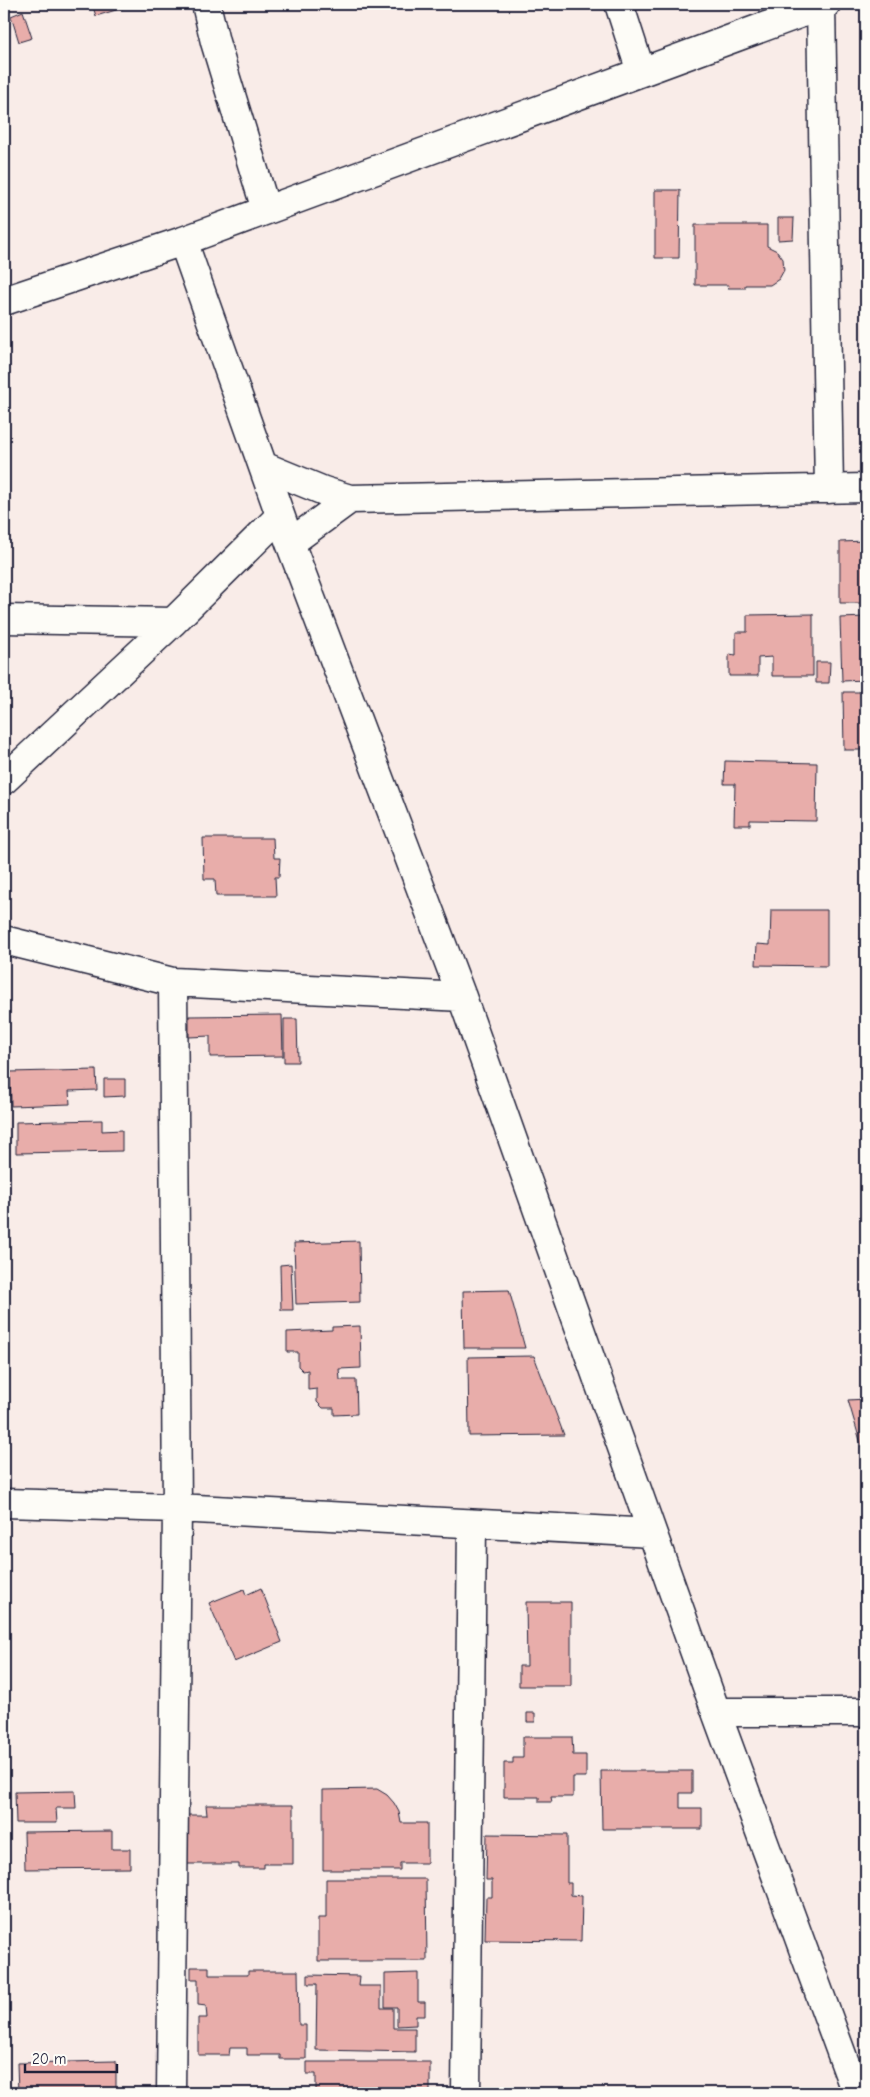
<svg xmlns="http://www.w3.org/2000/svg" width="870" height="2097" font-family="'Comic Neue',sans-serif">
	<rect width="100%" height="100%" fill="#f9ece8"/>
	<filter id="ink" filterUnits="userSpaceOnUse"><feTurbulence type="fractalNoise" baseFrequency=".02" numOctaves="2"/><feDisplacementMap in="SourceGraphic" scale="10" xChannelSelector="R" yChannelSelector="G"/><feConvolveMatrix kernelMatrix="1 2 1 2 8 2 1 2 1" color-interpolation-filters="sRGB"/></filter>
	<g filter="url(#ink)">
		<path fill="#e8adaa" stroke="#22223b" d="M92,4H136L96,16Z
			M23,11L32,38L19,42L11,16Z
			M655,190H680L679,258H655Z
			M778,218H794L793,239L778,240Z
			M695,225H767V246L777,251L783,259L784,270L779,279L770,285H745V288H728L729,285H695Z
			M866,541V603H840V542Z
			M813,614V676H772V657L758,658V676H729V654L736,655V632H747V615Z
			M866,617V680L842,681L840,618Z
			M816,662H830L829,683H816Z
			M843,692H866V750H844Z
			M725,761L817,763L816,821L750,820V825H734L735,784H724Z
			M203,838H273L274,858H280L279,877H275L276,896H216L215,879H204Z
			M771,910H827V966L756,965L757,944L770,945Z
			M282,1015L283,1056L210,1057V1036L189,1037V1016Z
			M284,1019H297L298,1062H284Z
			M96,1070L97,1090L69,1091L70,1104L11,1106L10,1072Z
			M104,1079H125V1096L104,1097Z
			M102,1120V1131L122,1130V1151L16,1153V1122Z
			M359,1241L360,1302L296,1304L294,1243Z
			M291,1264L293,1310H281L280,1265Z
			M509,1290L525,1348H464L463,1291Z
			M360,1326L361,1368L339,1369L340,1380H356L357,1414L334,1415V1408H323L317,1402V1389L308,1390V1370L303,1371L298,1366V1352H287V1332L332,1330V1327Z
			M534,1356L564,1435L469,1436L468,1357Z
			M866,1399V1461L848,1400Z
			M261,1588L282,1642L234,1662L209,1603L244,1589L246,1595Z
			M526,1602H571V1686H519V1666H527Z
			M527,1713H535V1722H527Z
			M4,1735H8V1781L4,1782Z
			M523,1737H572L573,1755H586V1777H573V1797H551L552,1802H539V1797H504V1763H513V1758H523Z
			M601,1771H692V1793H680V1808H702V1829H602Z
			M377,1789L387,1795L394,1803L399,1812L401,1823H427V1863H400V1870H323V1790Z
			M75,1791L76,1808H56L57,1823H16L15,1792Z
			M206,1805H293V1864H264V1868H239V1864H187L188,1815H207Z
			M112,1831V1849H130V1868L25,1869L24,1832Z
			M487,1834L567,1835V1883H571V1895L582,1896L581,1941L485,1940L486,1897H492V1880H486Z
			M326,1879H426L427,1961H318V1918H326Z
			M191,1967H209V1975H248V1971H298L299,2025H306V2059H280V2055H247V2048H230L229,2055H198V2018H207L206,2006L198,2005V1979H191Z
			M418,1973V2002H425V2016H416V2025L397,2026V2007H385V1974Z
			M308,1975L360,1976L359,1986H381V2008H393V2028H415V2052L316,2050L317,1984H308Z
			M116,2061V2093H18L17,2063Z
			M307,2062H430V2093H316V2074H307Z"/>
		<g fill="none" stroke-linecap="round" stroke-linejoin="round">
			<defs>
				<path id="minor" d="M206,4L215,42L266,210
					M619,4L641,72
					M821,5L829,489
					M183,241L290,543L462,997L716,1712L856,2093
					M4,301L183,241L826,4
					M263,466L324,491L350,499L866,488
					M290,543L350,499
					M4,619L173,622
					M4,780L173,622L280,516
					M4,940L173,982L462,997
					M4,1503L177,1508L652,1533
					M716,1712H866
					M171,2093L177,1508L173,982
					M466,2093L472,1524"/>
			</defs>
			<use href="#minor" stroke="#22223b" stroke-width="31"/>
			<use href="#minor" stroke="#fdfcf7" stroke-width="28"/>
		</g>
	</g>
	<rect width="870" height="2097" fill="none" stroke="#fdfcf7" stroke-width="20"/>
	<rect x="10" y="10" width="850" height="2077" fill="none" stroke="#22223b" stroke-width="2" filter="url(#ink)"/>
	<path d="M25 2064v8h92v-8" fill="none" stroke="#22223b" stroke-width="2.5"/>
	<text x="32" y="2064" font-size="15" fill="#22223b" stroke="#fdfcf7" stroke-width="4" paint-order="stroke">20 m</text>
</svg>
